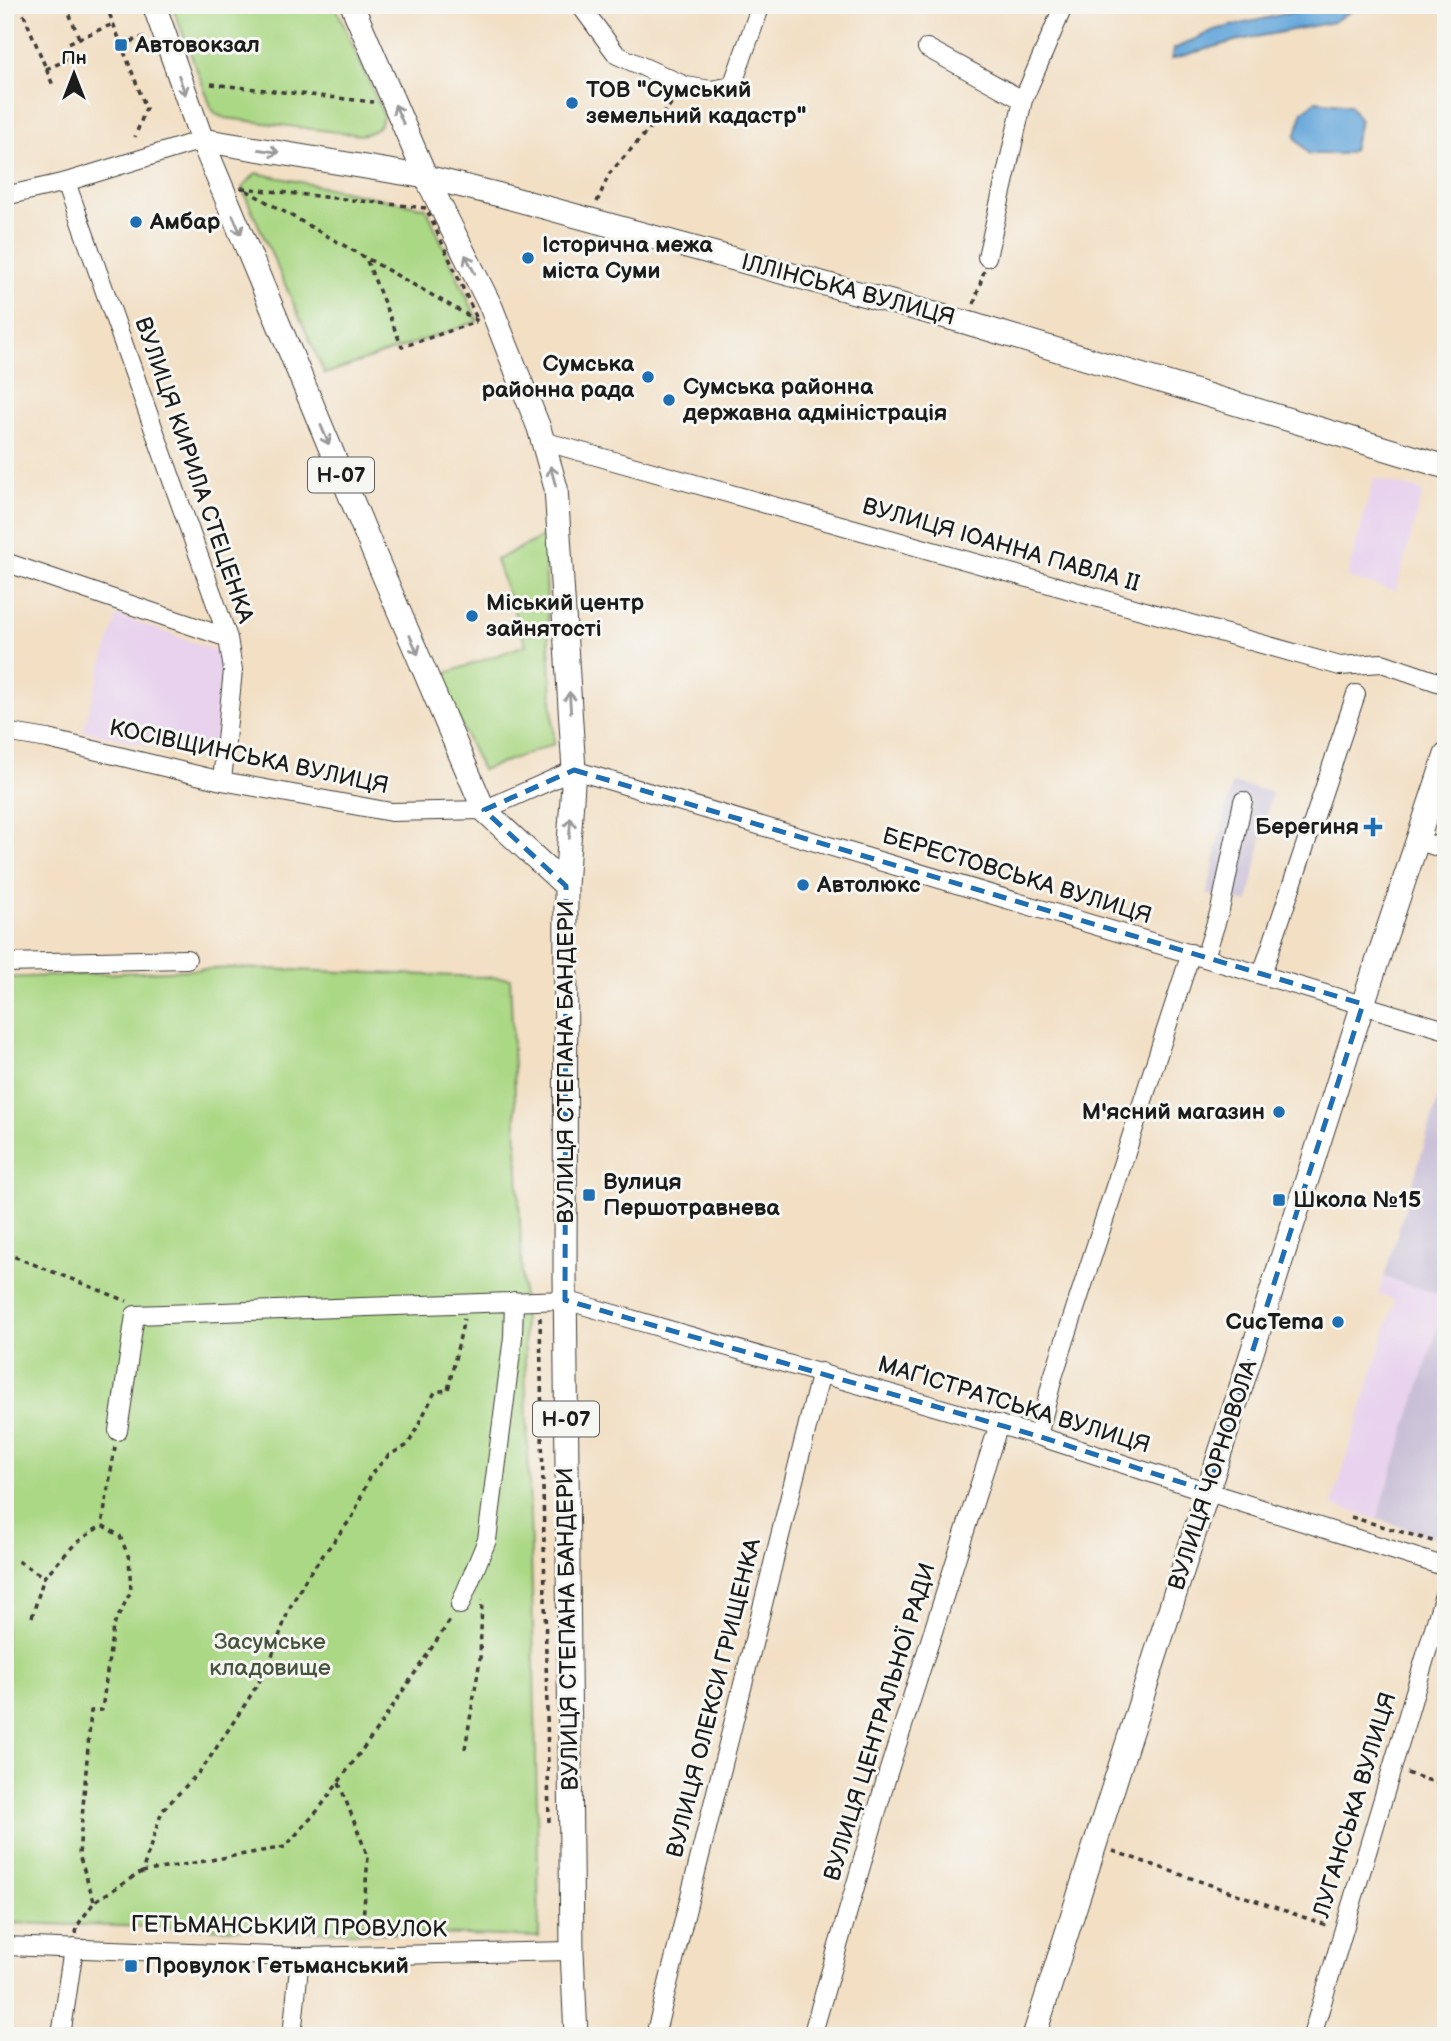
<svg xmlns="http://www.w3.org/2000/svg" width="1451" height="2041" font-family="'Balsamiq Sans',sans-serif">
	<rect width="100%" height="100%" fill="#f6f6f2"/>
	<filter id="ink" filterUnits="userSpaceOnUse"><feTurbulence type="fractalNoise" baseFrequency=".0143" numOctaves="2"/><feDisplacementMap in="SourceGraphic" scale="14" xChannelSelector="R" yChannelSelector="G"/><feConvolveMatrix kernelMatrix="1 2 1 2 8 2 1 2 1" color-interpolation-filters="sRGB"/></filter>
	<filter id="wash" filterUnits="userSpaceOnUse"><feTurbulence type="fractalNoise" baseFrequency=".00686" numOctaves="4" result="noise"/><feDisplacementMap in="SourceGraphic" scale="28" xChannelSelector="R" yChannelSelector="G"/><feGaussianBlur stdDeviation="1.57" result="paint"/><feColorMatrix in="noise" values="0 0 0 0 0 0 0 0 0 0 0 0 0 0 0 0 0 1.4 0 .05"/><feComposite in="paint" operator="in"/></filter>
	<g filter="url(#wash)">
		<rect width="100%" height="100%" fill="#f2dfc4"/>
		<path fill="#e8d2ee" d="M1374,478L1423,491L1396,591L1347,578Z
			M117,615L222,653L214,762L83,730Z
			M1384,1277L1446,1297V1303L1377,1519L1332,1505L1395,1300L1378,1295Z"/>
		<path fill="#c9bfd7" d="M1232,783L1272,792L1248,903L1207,894Z
			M1439,1096L1446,1098V1297L1384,1277Z
			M1446,1303V1541L1377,1519Z"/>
		<path fill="#abd885" stroke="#647a50" stroke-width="2" d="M172,5H335L383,114C382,128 373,133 360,135L225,118L217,115L212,109Z
			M256,173L426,208L478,321L325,374L242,188Z
			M544,536L554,744L482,770L438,676L526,645L496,560Z
			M235,968L510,978C524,1297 535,1617 539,1937L5,1923V978Z"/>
		<path fill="#68a8db" stroke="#42627c" stroke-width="2" d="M1324,5H1361L1333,22L1235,41L1171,59L1174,49L1214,30Z
			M1316,101L1350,105L1360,121L1353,150L1342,154H1309L1295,137L1303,111Z"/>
	</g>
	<g filter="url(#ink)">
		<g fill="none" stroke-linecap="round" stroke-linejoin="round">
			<defs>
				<path id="minor" d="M580,5L617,55L686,86L711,90L732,86L761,5
					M927,48L1023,100
					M66,182L228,638L233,670L222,781
					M5,196L66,182L202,140
					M987,257L1023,100L1064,5
					M543,441L1340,666L1382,663L1446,685
					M5,562L228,638
					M5,732L48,739L222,781L391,812L484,810L574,770L1446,1030
					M1417,840L1446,850
					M1205,957L1220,910L1243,801
					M5,963L187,959
					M1262,974L1356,694
					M118,1431L135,1315L565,1300L1038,1436L1227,1498L1446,1567
					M1038,1436L1053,1377L1191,953
					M460,1605L487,1540L513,1337L514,1301
					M5,1946L300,1957L572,1951
					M61,2036L74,1948
					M292,2036L300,1957
					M655,2036L821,1372
					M812,2036L887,1776L999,1424
					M1312,2036L1446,1588"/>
				<path id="major" d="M154,5L202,140L374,553L484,810L566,886
					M352,5L426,177L491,307L539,428L556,488L574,770L566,886L565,1275L572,1951L576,2036
					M202,140L426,177L500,195L968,323L1446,467
					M1034,2036L1363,1004L1446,755"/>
			</defs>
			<use href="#minor" stroke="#3c3935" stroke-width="20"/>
			<use href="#major" stroke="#3c3935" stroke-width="25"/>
			<path stroke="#3c3935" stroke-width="3.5" stroke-dasharray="5 5" stroke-linecap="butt" d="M20,5L54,88
				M66,5L79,38
				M106,5L146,108L135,137
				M121,45L146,36
				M46,69L65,61L68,43L113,24
				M211,84L373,102
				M242,188L426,208L478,321Z
				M597,202L609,174L675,100
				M367,261L402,347L476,322
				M974,304L984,271
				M5,1253L127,1301
				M540,1317L549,1824
				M1351,1517L1446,1545
				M18,1561L44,1577
				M32,1617L44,1577L76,1543L102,1525
				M465,1749L480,1660L482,1600
				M1407,1773L1446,1786
				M339,1783L368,1857L362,1932
				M1113,1851L1326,1925
				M142,1872L285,1847L319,1809L378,1728L451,1619
				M94,1901L79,1855L91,1711L102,1710L113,1627L131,1591L129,1558L120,1536L102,1525L115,1447
				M76,1934L77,1926L95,1901L142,1872L162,1811L203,1768L246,1703L268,1667L289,1609L308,1575L353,1516L370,1475L389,1455L408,1445L435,1392L448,1390L464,1319"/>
			<use href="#minor" stroke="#fff" stroke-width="18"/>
			<use href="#major" stroke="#fff" stroke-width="23"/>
		</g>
		<defs><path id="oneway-shaft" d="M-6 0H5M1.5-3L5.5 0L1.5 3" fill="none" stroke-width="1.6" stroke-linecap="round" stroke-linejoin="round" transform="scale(1.75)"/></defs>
		<g stroke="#999">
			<use href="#oneway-shaft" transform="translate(182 85) rotate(71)"/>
			<use href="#oneway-shaft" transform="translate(399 114) rotate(-114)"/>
			<use href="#oneway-shaft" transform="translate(269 151) rotate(9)"/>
			<use href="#oneway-shaft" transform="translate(237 225) rotate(67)"/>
			<use href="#oneway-shaft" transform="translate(470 264) rotate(-117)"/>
			<use href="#oneway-shaft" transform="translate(325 435) rotate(67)"/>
			<use href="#oneway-shaft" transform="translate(553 476) rotate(-105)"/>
			<use href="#oneway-shaft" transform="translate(414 645) rotate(66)"/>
			<use href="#oneway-shaft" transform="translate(570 702) rotate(-94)"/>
			<use href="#oneway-shaft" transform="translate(570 828) rotate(-86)"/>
		</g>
	</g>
	<path fill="none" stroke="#1f6fb2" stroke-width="5" stroke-dasharray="14 9" stroke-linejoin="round" d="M574,770L1363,1004L1208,1491L1038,1436L565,1300L566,886L484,810Z"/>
	<g fill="#1f6fb2" stroke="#f6f6f2" stroke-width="2.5">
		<rect x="114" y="38" width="14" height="14" rx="3.5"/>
		<circle cx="572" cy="103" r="7"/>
		<circle cx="136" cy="222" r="7"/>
		<circle cx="528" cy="258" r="7"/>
		<circle cx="648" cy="377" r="7"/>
		<circle cx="669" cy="400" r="7"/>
		<circle cx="472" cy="616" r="7"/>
		<path d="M1369.5 816.5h7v7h7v7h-7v7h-7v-7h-7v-7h7z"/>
		<circle cx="803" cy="885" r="7"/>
		<circle cx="1279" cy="1112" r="7"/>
		<rect x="582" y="1188" width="14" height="14" rx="3.5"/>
		<rect x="1272" y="1193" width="14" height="14" rx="3.5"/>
		<circle cx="1338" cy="1322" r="7"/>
		<rect x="124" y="1959" width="14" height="14" rx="3.5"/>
	</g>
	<g text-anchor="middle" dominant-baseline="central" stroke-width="6" stroke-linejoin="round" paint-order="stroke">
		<g fill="#f6f6f2" stroke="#5d5d5c" stroke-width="2">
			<rect x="308" y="457.5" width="66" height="35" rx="5"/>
			<rect x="533" y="1401.5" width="66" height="35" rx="5"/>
		</g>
		<g font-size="21" font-weight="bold" fill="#1c1c1c">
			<text x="341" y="475">Н-07</text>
			<text x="566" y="1419">Н-07</text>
		</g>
		<g font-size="23" font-weight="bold" fill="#1c1c1c" stroke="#f6f6f2" text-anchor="start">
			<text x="135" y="45">Автовокзал</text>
			<text x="586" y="90">ТОВ "Сумський<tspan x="586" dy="26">земельний кадастр"</tspan></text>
			<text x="150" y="222">Амбар</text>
			<text x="542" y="245">Історична межа<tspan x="542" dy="26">міста Суми</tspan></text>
			<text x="634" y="364" text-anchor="end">Сумська<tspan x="634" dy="26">районна рада</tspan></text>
			<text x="683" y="387">Сумська районна<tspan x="683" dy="26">державна адміністрація</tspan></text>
			<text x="486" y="603">Міський центр<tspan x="486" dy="26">зайнятості</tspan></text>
			<text x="1359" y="827" text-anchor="end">Берегиня</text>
			<text x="817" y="885">Автолюкс</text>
			<text x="1265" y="1112" text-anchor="end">М'ясний магазин</text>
			<text x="603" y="1182">Вулиця<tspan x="603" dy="26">Першотравнева</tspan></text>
			<text x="1293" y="1200">Школа №15</text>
			<text x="1324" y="1322" text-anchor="end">CucTema</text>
			<text x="145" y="1966">Провулок Гетьманський</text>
		</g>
		<g font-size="23" fill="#1c1c1c" stroke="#f6f6f2">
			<text transform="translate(848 290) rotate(15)">ІЛЛІНСЬКА ВУЛИЦЯ</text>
			<text transform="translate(194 470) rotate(71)">ВУЛИЦЯ КИРИЛА СТЕЦЕНКА</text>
			<text transform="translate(1001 545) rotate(16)">ВУЛИЦЯ ІОАННА ПАВЛА II</text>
			<text transform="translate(249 757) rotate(12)">КОСІВЩИНСЬКА ВУЛИЦЯ</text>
			<text transform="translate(1017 876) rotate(17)">БЕРЕСТОВСЬКА ВУЛИЦЯ</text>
			<text transform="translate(566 1062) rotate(-90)">ВУЛИЦЯ СТЕПАНА БАНДЕРИ</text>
			<text transform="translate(1014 1405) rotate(17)">МАҐІСТРАТСЬКА ВУЛИЦЯ</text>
			<text transform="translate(1213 1475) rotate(-72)">ВУЛИЦЯ ЧОРНОВОЛА</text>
			<text transform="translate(568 1629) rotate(-91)">ВУЛИЦЯ СТЕПАНА БАНДЕРИ</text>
			<text transform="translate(714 1698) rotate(-76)">ВУЛИЦЯ ОЛЕКСИ ГРИЩЕНКА</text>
			<text transform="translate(880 1722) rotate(-73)">ВУЛИЦЯ ЦЕНТРАЛЬНОЇ РАДИ</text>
			<text transform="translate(1355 1805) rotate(-73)">ЛУГАНСЬКА ВУЛИЦЯ</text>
			<text transform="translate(289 1927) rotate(1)">ГЕТЬМАНСЬКИЙ ПРОВУЛОК</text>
		</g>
		<g font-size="23" fill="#47543c" stroke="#f6f6f2">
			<text x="270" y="1642">Засумське<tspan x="270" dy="26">кладовище</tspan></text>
		</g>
	</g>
	<rect width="1451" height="2041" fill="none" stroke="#f6f6f2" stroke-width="28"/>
	<g transform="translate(74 74)" stroke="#f6f6f2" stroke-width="5" paint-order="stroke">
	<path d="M0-5L12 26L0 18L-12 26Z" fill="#1c1c1c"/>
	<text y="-10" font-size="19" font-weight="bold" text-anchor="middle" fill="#1c1c1c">Пн</text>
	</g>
</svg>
